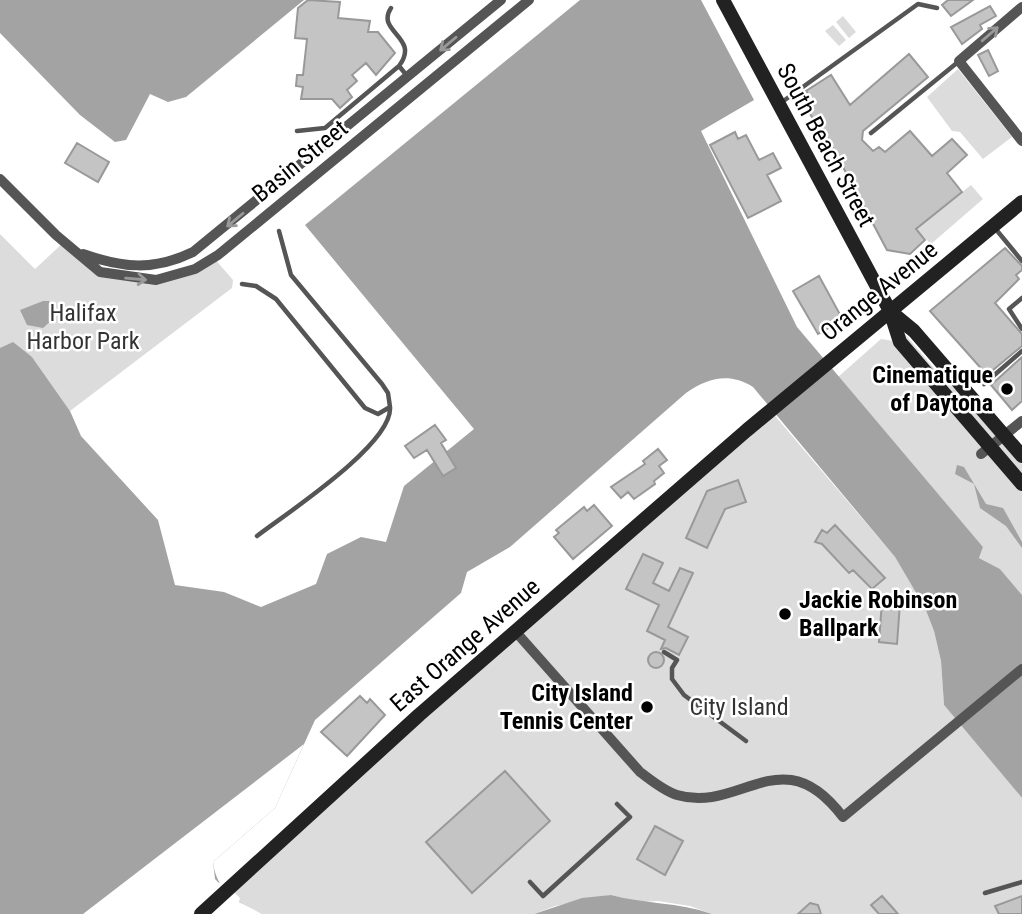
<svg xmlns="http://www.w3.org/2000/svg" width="1022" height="914" font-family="'Roboto Condensed',sans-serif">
	<rect width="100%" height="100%" fill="#fff"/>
	<path fill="#dcdcdc" d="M843,16L856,32L849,38L836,22Z
		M833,25L846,40L839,46L825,31Z
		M958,69L1012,137L983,159L960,132L952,131L927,97Z
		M971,185L983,199L931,244L916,229Z
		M0,234L35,269L64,242L100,272L156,280L214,258L233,280L232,288L70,411L32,357L0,348Z
		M904,333L944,380L968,400L1022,464V476L908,342Z
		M881,339L900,342L1022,484V595L1000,569L979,558L983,547L838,377Z
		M770,410L895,557L925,608L934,631L941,661L944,705L1022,798V914H712L690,906L658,901L636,902L611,895L555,906L534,914H262L239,902L229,893Z"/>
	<path fill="#a3a3a3" d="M0,0H304L186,97L168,102L150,94L126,140L115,142L80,115L0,33Z
		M580,0H701L754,100L701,131L797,327L983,547L979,558L1000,569L1022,595V798L944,705L941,661L934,631L925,608L895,557L753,387C729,372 708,378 686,393L510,547L467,572L461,593L315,720L275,808L213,862C216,891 238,902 262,914H0V348L13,342L32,357L70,411L81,436L158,520L175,585L224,592L261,607L316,584L327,554L361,537L386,542L404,486L474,429L305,225Z
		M43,301H49L54,309L53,319L43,328L27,325L20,310Z
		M957,465L964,467L986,504L1003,508L1022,542V548L1006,526L980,508L974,484L955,474Z
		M611,895C644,904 678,902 712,914H534L582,898Z"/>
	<path fill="#fff" d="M304,744L275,808L213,862L215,879L219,883L222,881L240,898L239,902L262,914H83Z"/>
	<path fill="#c4c4c4" stroke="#999" stroke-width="2" d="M308,0L340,2L338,18L370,21L368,32H378L395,53L376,75L366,63L352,75L357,81L347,90L352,97L340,108L332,99H301L303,87L296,86L297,75H303L307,39L295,38L298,8Z
		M948,0H973L951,16L942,5Z
		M990,6L996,16L980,25L982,29L962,44L951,27Z
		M988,50L998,71L989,76L978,55Z
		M909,54L928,77L863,131L862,140L873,151L879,147L885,152L910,131L932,156L952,139L967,155L947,173L962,192L916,229L925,240L910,254L887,250L818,120L815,122L802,101L810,96L806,91L831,75L850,105Z
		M735,132L738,139L746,135L759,160L773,153L781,168L767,175L781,201L748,218L710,145Z
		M77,143L109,162L98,182L65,163Z
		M1005,248L1022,266V270L1016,275L1019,279L995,303L1022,334V346L987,375L930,311Z
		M819,276L843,320L818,334L793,291Z
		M1022,357V401L1012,410L991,385Z
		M435,425L446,440L441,443L456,468L443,476L427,450L414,458L405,446Z
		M658,449L667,460L659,466L664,473L654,481L655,484L634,499L628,492L621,498L611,487L645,464L643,461Z
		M738,480L746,502L725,509L707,548L686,538L707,491Z
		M594,505L612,526L573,559L554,537L559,533L556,530L584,507L587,511Z
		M835,525L885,578L872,589L853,570L849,573L822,544L815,542L822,530L827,533Z
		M643,554L663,563L653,583L669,591L680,568L693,573L668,627L688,637L679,655L666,648L661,649L665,640L647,631L659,605L626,589Z
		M882,601L900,603L897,644L879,642Z
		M648 660a8 8 0 1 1 16 0a8 8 0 1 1-16 0Z
		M360,696L367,703L370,699L385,715L347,756L321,732Z
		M505,771L550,821L472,893L426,842Z
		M655,826L683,841L665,875L637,859Z
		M882,896L891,906L898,914H879L871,905Z
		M1022,896V914H999L995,906Z
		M810,903L818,905L821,914H798Z"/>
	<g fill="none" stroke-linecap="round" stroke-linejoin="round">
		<path stroke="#555" stroke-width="4.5" d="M391,8C375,32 421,37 399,66
			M782,102L918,4L937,8
			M297,131L325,128L399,66L408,77
			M871,133L958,62
			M994,227L1022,261
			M242,284L256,286L276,299L365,408L378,414L390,407L388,393L382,384L291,275L279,231
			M1022,298L1009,309L1022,329
			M984,384L1022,351
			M257,536C287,513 393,444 390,407
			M664,652L677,660L672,668V679L684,695L746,741
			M530,882L543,896L630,817L617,804
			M985,893L1022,882"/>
		<path stroke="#555" stroke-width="10" d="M1022,7L959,61L1022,141
			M0,179L56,235L100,272L156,280L195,269L218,255L529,0
			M83,254C123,268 154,271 193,252L501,0
			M981,454L1022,421
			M515,631L640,772C651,780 664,791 677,795C741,814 782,736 843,817L1022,669"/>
		<path stroke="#222" stroke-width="14" d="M723,0L890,311L900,342L1022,484
			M891,312L914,331L1022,456
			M201,914L419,715L747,430L1022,202"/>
	</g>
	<defs><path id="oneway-shaft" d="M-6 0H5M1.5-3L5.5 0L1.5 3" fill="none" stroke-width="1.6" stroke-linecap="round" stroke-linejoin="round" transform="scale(1.75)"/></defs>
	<g stroke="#999">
		<use href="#oneway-shaft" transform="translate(990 34) rotate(-41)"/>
		<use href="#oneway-shaft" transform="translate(448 44) rotate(140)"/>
		<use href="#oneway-shaft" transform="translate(235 220) rotate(140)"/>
		<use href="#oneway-shaft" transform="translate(136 279) rotate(5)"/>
	</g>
	<g fill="#000" stroke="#fff" stroke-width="2.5">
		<circle cx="1007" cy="389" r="7"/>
		<circle cx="785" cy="614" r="7"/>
		<circle cx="647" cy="707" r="7"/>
	</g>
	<g text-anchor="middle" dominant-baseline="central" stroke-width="5" stroke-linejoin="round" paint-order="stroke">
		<g font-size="24" fill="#000" stroke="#fff">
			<text transform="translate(826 145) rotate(62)">South Beach Street</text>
			<text transform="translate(300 161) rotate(-39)">Basin Street</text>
			<text transform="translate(879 291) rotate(-39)">Orange Avenue</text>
			<text transform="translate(465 645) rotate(-41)">East Orange Avenue</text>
		</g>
		<g font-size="24" fill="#333" stroke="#fff">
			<text x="83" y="313">Halifax<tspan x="83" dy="28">Harbor Park</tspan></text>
			<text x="739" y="707">City Island</text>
		</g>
		<g font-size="24" font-weight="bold" fill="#000" stroke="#fff" text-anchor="end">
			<text x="993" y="375">Cinematique<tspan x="993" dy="28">of Daytona</tspan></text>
			<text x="799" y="600" text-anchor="start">Jackie Robinson<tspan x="799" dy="28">Ballpark</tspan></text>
			<text x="633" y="693">City Island<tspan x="633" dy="28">Tennis Center</tspan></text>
		</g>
	</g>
</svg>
